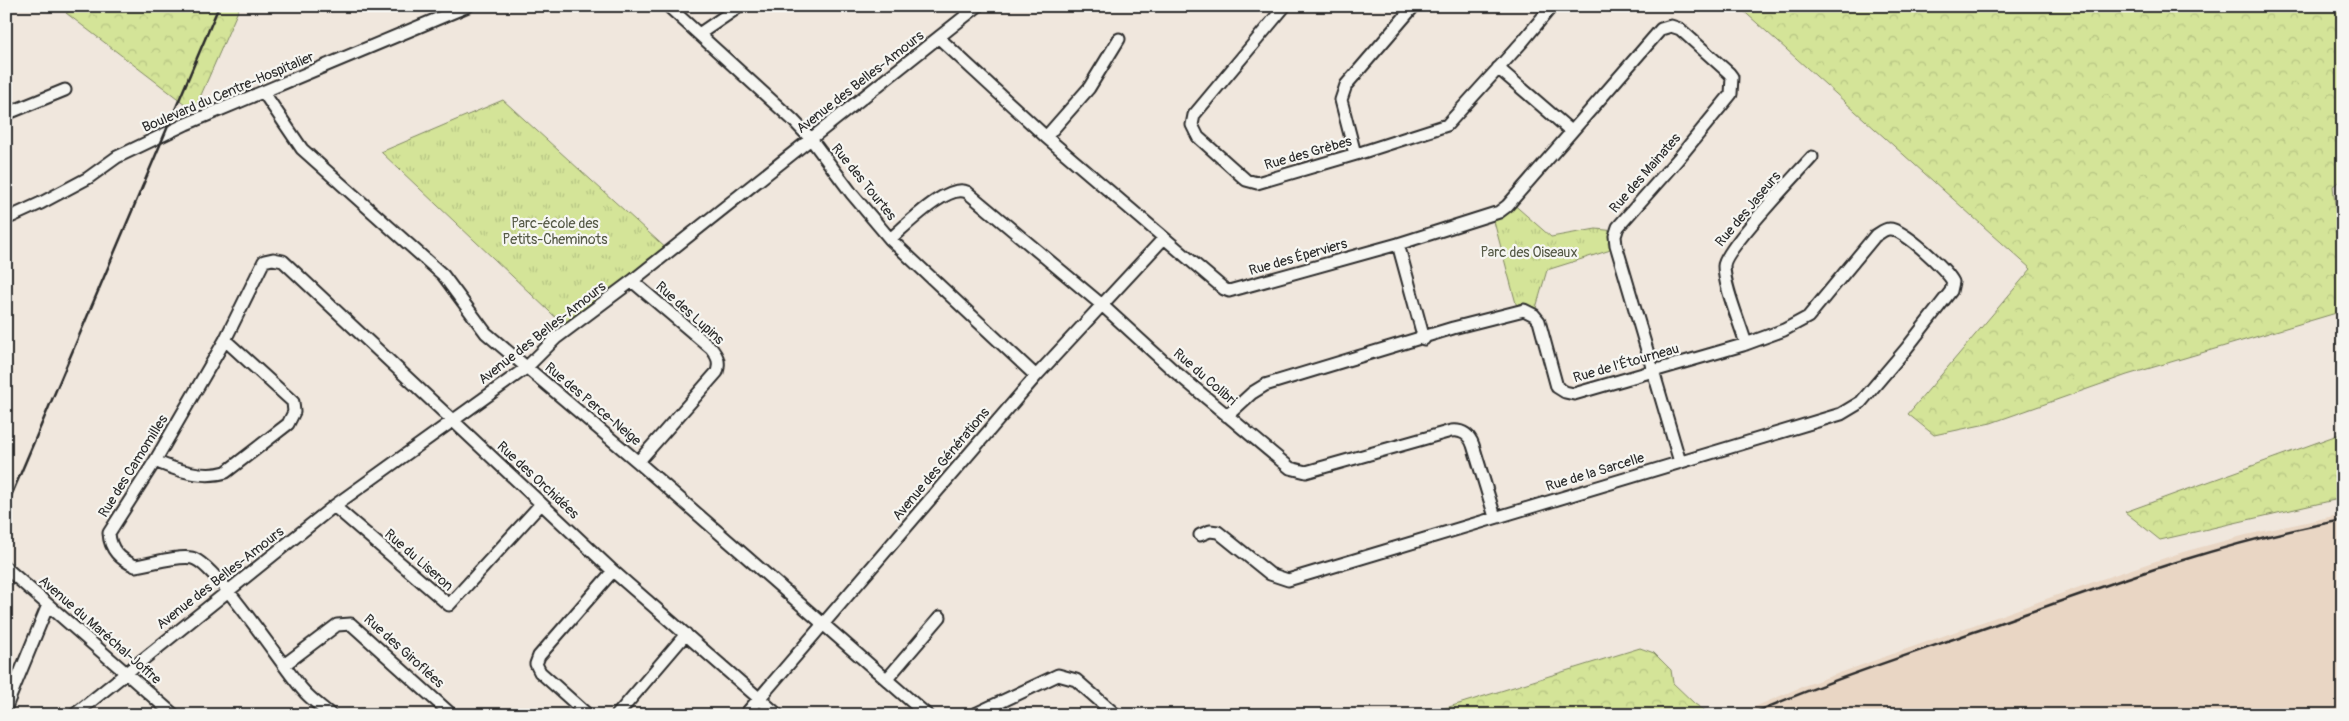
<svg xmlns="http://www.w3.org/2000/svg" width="2349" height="721" font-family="Pangolin,sans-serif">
	<defs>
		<pattern id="grass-tufts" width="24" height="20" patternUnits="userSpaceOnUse" patternTransform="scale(1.25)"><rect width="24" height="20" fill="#d4e498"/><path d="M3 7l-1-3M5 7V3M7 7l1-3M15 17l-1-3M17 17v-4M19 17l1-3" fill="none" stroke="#b6c483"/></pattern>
		<pattern id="forest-crowns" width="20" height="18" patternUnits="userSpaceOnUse" patternTransform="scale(1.25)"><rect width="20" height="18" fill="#d4e498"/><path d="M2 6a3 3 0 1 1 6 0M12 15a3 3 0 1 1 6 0" fill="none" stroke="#b6c483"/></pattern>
	</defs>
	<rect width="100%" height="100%" fill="#f0e7dd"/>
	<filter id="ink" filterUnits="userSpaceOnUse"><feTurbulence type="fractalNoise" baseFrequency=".02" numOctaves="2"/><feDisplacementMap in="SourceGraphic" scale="10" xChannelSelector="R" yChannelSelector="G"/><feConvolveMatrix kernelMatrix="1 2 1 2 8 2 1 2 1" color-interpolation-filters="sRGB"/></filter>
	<g filter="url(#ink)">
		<path fill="#e9d6c4" d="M2343,514V715H1736L1806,685L2099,580L2183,552L2246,535Z"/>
		<path fill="url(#grass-tufts)" stroke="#808862" d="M503,100L669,251L568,329L381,152Z
			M1511,202L1551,237L1596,229L1616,231L1617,248L1547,270L1534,315L1518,311L1492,214Z"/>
		<path fill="url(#forest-crowns)" stroke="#808862" d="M82,6H240L194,111L66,13Z
			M1738,6H2343V179L2333,186L2340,251L2343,255V311L2127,375L1991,423L1934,435L1908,414L2031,269Z
			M2343,433V498L2160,540L2125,512Z
			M1640,648L1654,653L1671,670L1673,683L1695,704L1710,714L1423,715Z"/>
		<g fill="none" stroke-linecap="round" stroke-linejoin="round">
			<defs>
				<path id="minor" d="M668,6L793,120L811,139L852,194L890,239L1036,376
					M1285,6L1194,115L1192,125L1198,137L1246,180L1257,183L1363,152L1447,125L1523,41L1552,6
					M699,34L740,6
					M939,38L1046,137L1224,289L1229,291L1398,244L1499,212L1507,206L1661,29L1671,26L1680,29L1729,73L1732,77L1731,94L1678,159L1618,227L1615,236L1616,245L1680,462
					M1498,68L1571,131
					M264,93L302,149L443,275L486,333L638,462L927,715
					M6,114L65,90
					M1046,137L1089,88L1119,39
					M1355,154L1341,100L1346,85L1414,6
					M6,219L41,203L88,178L117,157L186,124L468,6
					M890,239C906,226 947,183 967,192L1102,305L1173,370L1290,468L1306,472L1451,431C1462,430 1469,434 1473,445L1495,517
					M1398,244L1424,339
					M632,281L711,348C718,357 720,362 717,372L638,462
					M1746,344C1740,323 1724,287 1724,266C1724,250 1798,173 1812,157
					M155,461C175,470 204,479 226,472L288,424L294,412L293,402L225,340
					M334,506L449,605L541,504
					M1200,535L1210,531L1218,532L1270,574L1288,580L1841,414L1861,402L1906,349L1951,291L1953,282C1947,270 1903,228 1889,229C1884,229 1879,234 1875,236L1808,317L1784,330L1743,345L1574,394L1565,392L1557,387L1539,321L1534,315L1524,310L1453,328L1265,385L1252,393L1227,416
					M6,568L174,715
					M284,665L337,625L351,624L452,715
					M887,679L940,617
					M6,707L48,605
					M74,715L334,506L526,368L556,338L632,281L978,6
					M331,715C322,707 310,699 302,689C283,667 215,563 192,558C178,555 150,564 135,566C120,559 110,550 109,533L155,461L225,340L264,261L273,259L283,261L613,571L778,715
					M588,715L540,672L536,664L539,656L613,571
					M617,715L686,634
					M745,715L1036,376L1164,238
					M973,715L1058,675L1076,680L1116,715"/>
			</defs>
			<use href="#minor" stroke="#2b2b2b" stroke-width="15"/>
			<use href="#minor" stroke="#f6f6f2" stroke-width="11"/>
			<path stroke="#2b2b2b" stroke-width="2.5" d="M6,508L219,6
				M1749,715C1827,681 1908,655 1988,627C2104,586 2220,542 2343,520"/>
		</g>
	</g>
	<g text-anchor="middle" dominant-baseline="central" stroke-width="4.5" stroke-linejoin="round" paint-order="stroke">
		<g font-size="14" fill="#2b2b2b" stroke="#f6f6f2">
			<text transform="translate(860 82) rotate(-38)">Avenue des Belles-Amours</text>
			<text transform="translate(228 92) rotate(-23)">Boulevard du Centre-Hospitalier</text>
			<text transform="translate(1308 153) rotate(-16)">Rue des Grèbes</text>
			<text transform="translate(1645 173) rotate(-49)">Rue des Mainates</text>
			<text transform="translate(864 182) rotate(51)">Rue des Tourtes</text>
			<text transform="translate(1748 209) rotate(-50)">Rue des Jaseurs</text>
			<text transform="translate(1298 257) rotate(-16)">Rue des Éperviers</text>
			<text transform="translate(690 313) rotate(42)">Rue des Lupins</text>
			<text transform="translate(542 333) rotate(-38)">Avenue des Belles-Amours</text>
			<text transform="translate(1626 363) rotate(-16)">Rue de l'Étourneau</text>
			<text transform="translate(1205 377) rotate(41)">Rue du Colibri</text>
			<text transform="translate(593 404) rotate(40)">Rue des Perce-Neige</text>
			<text transform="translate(941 464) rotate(-50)">Avenue des Générations</text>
			<text transform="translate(133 466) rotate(-58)">Rue des Camomilles</text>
			<text transform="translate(1595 472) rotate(-17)">Rue de la Sarcelle</text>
			<text transform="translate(538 480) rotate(43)">Rue des Orchidées</text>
			<text transform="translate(419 560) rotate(41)">Rue du Liseron</text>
			<text transform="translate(220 578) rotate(-38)">Avenue des Belles-Amours</text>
			<text transform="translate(100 630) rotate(41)">Avenue du Maréchal-Joffre</text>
			<text transform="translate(404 651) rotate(42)">Rue des Giroflées</text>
		</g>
		<g font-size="14" fill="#555946" stroke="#f6f6f2">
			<text x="555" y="223">Parc-école des<tspan x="555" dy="16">Petits-Cheminots</tspan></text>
			<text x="1529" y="252">Parc des Oiseaux</text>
		</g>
	</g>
	<rect width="2349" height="721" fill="none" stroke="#f6f6f2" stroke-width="25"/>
	<rect x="12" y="12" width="2324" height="696" fill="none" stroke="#2b2b2b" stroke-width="2" filter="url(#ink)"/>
</svg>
